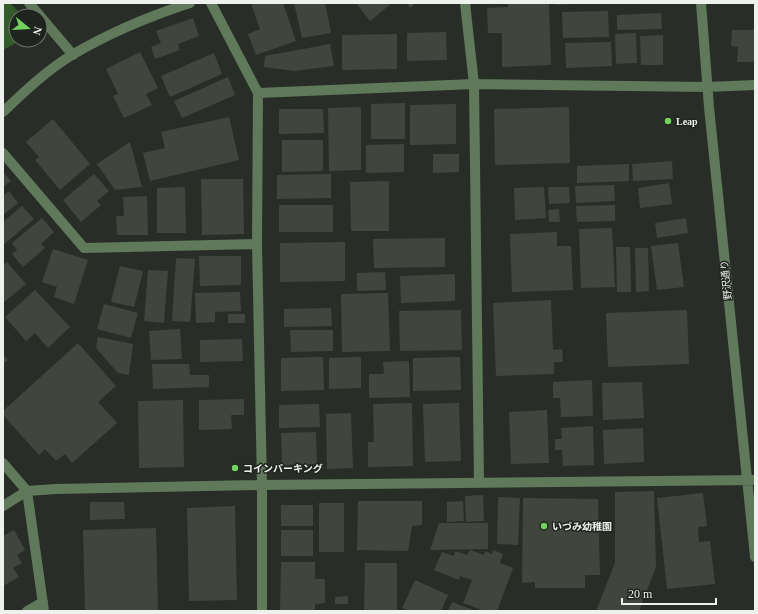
<svg xmlns="http://www.w3.org/2000/svg" width="758" height="614" font-family="'Times New Roman','Noto Sans JP',serif">
	<rect width="100%" height="100%" fill="#282e27"/>
	<path fill="#335b2a" d="M3,3H10L23,16H16V40H21L3,50Z"/>
	<path fill="#40463e" d="M251,3H283L296,41L256,55L248,34L260,29Z
		M294,3H325L331,33L302,38Z
		M356,3H392L370,21Z
		M407,3H416L410,8Z
		M508,3H549L551,65L502,67V33H488L487,8L508,7Z
		M556,3H570V4L556,5Z
		M608,11L609,37L563,38L562,12Z
		M661,13L662,29L617,30V15Z
		M193,18L199,36L178,44L180,50L155,59L151,47L161,43L156,31Z
		M732,30H755V62H737L738,47L731,46Z
		M446,32L447,60L407,61V33Z
		M636,33L637,63L616,64L615,34Z
		M397,34V69L342,70V35Z
		M663,35V65H641L640,36Z
		M611,42L612,66L566,68L565,43Z
		M330,44L334,66L294,71L264,67L265,56Z
		M140,52L158,88L146,94L152,105L124,118L113,96L118,94L106,69Z
		M214,53L222,74L170,97L161,76Z
		M228,77L235,95L182,118L174,101Z
		M405,103V139H371V104Z
		M456,104V144L410,145V105Z
		M361,107V170L329,171L328,108Z
		M569,107L570,163L495,165L494,109Z
		M279,109H323L324,133L279,134Z
		M229,117L239,160L150,181L143,153L165,148L161,132Z
		M53,119L90,164L60,190L35,160L39,157L26,142Z
		M282,140H323V171L282,172Z
		M130,142L142,187L115,190L97,164Z
		M404,144V172L366,173V145Z
		M433,154H459V172L433,173Z
		M672,161L673,179L633,181L632,164Z
		M629,164V181L577,183V166Z
		M3,172L11,181L3,187Z
		M94,174L109,191L97,201L101,205L81,222L63,200Z
		M331,174V198L277,199V175Z
		M201,179H243L244,234L202,235Z
		M389,181V231H351L350,182Z
		M669,183L672,204L640,208L638,188Z
		M614,185L615,201L576,203L575,186Z
		M185,187L186,233H157V188Z
		M544,187L546,218L515,220L514,188Z
		M548,187H569L570,203L549,204Z
		M9,191L18,203L3,215V196Z
		M147,196L148,235H117L116,216H124L123,197Z
		M279,205H333V232H279Z
		M615,205V221L577,222L576,206Z
		M22,206L34,219L3,245V222Z
		M559,209L560,222H549L548,210Z
		M42,218L54,232L41,244L45,248L23,267L12,254L17,250L12,243Z
		M686,218L688,233L657,238L655,223Z
		M612,228L615,287L581,288L579,229Z
		M557,232V246H571L573,290L512,292L510,234Z
		M445,238V267L374,268L373,239Z
		M345,242V281L280,282V243Z
		M678,243L684,287L657,290L651,246Z
		M616,247H630L631,292H617Z
		M635,248H648L649,291L636,292Z
		M53,249L88,260L74,304L54,297L57,287L42,282Z
		M199,256H241V285L200,286Z
		M176,258L195,259L190,322L172,321Z
		M7,262L26,284L3,303V265Z
		M120,266L143,271L134,307L111,302Z
		M148,270L168,271L164,323L144,321Z
		M385,272L386,290L357,291V273Z
		M455,274V301L401,303L400,276Z
		M35,290L70,327L48,348L35,333L26,341L5,317Z
		M240,292L241,311L215,312V322L196,323L195,293Z
		M388,293L390,351L342,352L341,294Z
		M551,300L553,350L562,349L563,362H554V374L496,376L493,303Z
		M104,304L138,313L131,338L97,329Z
		M331,308L332,326L284,327V309Z
		M461,310L462,350L400,351L399,311Z
		M687,310L689,364L608,367L606,313Z
		M228,314H245V323H228Z
		M180,329L182,359L151,360L149,331Z
		M290,330H333V351L291,352Z
		M98,337L133,344L129,375L118,373L96,348Z
		M242,339L243,361L200,362V340Z
		M78,343L116,386L98,402L117,423L72,463L65,454L56,461L45,449L39,455L3,415V411Z
		M3,354L8,360L3,364Z
		M323,357L324,390L281,391V358Z
		M361,357V388L329,389V358Z
		M460,357L461,390L413,391V358Z
		M409,361L410,397L369,398V374H384L383,362Z
		M152,364H189L190,375H209V387L153,389Z
		M592,380L593,416L561,417L560,398H553V382Z
		M642,382L644,418L603,420L602,383Z
		M244,399V415H231L232,429L199,430V400Z
		M183,400L184,467L139,468L138,401Z
		M412,403L413,466L368,467V442H374L373,404Z
		M459,403L461,461L425,462L423,404Z
		M319,404L320,427L279,428V405Z
		M547,410L549,463L511,464L509,412Z
		M351,413L353,468L327,469L326,414Z
		M593,426L594,465L563,466L562,450H555V439H562L561,428Z
		M643,428L644,462L604,464L603,430Z
		M316,432L317,464L282,465L281,433Z
		M654,491L656,567L639,611H596L615,563V492Z
		M703,493L707,526L698,527L699,542L710,541L715,584L667,589L657,498Z
		M483,495L484,521L466,522L465,496Z
		M498,497L520,498L518,545L497,544Z
		M523,498L598,499L600,575H585V588H535V582L522,583Z
		M358,501H422V525L412,526L408,551L357,550Z
		M463,501L464,521L447,522V502Z
		M90,502H124L125,519L90,520Z
		M319,503H344V552H319Z
		M281,505H313V526H281Z
		M235,506L237,600L189,601L187,508Z
		M439,523H488V549L430,550Z
		M156,528L158,611H85L83,530Z
		M14,530L25,550L17,555L22,563L13,568L19,577L3,586V536Z
		M281,530H313V556H281Z
		M470,550L484,555L485,551L492,554L493,550L503,554L500,563L513,568L497,611H485L463,603L472,580L460,576L459,580L434,570L442,552L454,556L455,551L467,555Z
		M281,562H315V579H325V603L315,604V611H280Z
		M365,563H397V611H364Z
		M415,580L448,595L441,611H409L402,608Z
		M348,596V604H335V597Z
		M452,602L476,611H448Z"/>
	<g fill="none" stroke-linecap="round" stroke-linejoin="round">
		<path stroke="#5f795a" stroke-width="10" d="M29,3L73,55
			M211,3L258,93L257,244L262,485V611
			M465,3L474,84L479,482
			M701,3L709,107L755,557
			M258,93L474,84L707,87L755,85
			M3,112C24,92 47,70 72,55C109,33 150,16 190,3
			M3,153L84,248L257,244
			M3,463L27,491L44,611
			M3,506L27,491L56,489L262,485L755,480
			M27,611L43,602"/>
	</g>
	<g fill="#72d25d" stroke="#1f241e" stroke-width="1.5">
		<circle cx="668" cy="121" r="4"/>
		<circle cx="235" cy="468" r="4"/>
		<circle cx="544" cy="526" r="4"/>
	</g>
	<g text-anchor="middle" dominant-baseline="central" stroke-width="3" stroke-linejoin="round" paint-order="stroke">
		<g font-size="10" font-weight="bold" fill="#eef1ed" stroke="#1f241e" text-anchor="start">
			<text x="676" y="121">Leap</text>
			<text x="243" y="468">コインパーキング</text>
			<text x="552" y="526">いづみ幼稚園</text>
		</g>
		<g font-size="10" fill="#eef1ed" stroke="#1f241e">
			<text transform="translate(726 280) rotate(-96)">野沢通り</text>
		</g>
	</g>
	<rect width="758" height="614" fill="none" stroke="#eef1ed" stroke-width="8"/>
	<g transform="translate(28 28) rotate(108)"><circle r="19" fill="#1f241e" stroke="#727671"/>
	<path d="M0-3L7 15L0 10L-7 15Z" fill="#72d25d"/>
	<text y="-6" font-size="11" font-weight="bold" text-anchor="middle" fill="#eef1ed">N</text>
	</g>
	<path d="M622 598v6h94v-6" fill="none" stroke="#eef1ed" stroke-width="2"/>
	<text x="628" y="598" font-size="12" fill="#eef1ed" stroke="#1f241e" stroke-width="3" paint-order="stroke">20 m</text>
</svg>
